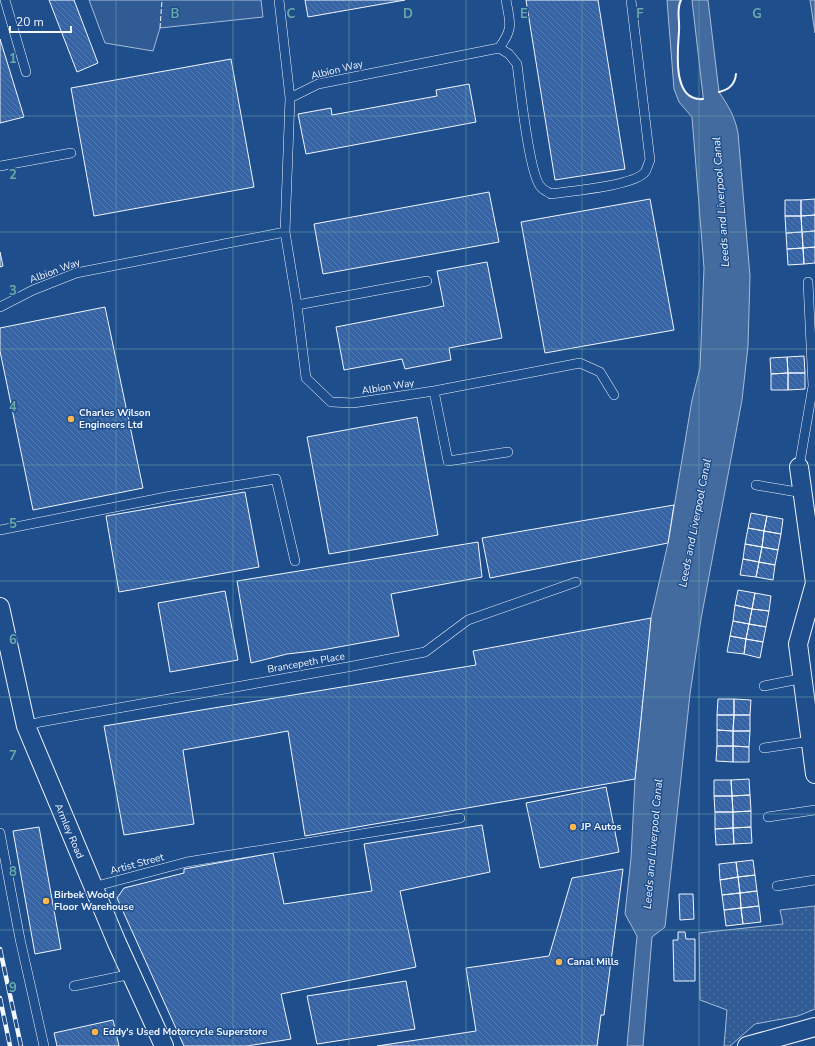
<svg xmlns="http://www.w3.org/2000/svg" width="815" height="1046" font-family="'Nunito Sans',sans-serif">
	<defs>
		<pattern id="park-dots" width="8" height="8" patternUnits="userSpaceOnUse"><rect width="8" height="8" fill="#305b95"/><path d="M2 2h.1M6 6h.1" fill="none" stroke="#4e73a5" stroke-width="1.8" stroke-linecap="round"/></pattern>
		<pattern id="building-back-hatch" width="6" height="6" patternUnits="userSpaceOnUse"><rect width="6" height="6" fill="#3563a3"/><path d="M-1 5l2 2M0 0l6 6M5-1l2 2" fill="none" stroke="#537ab1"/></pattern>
	</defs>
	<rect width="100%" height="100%" fill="#1f4e8c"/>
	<path fill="#305b95" stroke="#a8bbd7" d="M89,0H261L263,17L160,28L153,51L105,43Z"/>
	<path fill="url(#park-dots)" stroke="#a8bbd7" d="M815,906V1009L798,1016L755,1024L730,1046H724L727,1010L700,1000L699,933L783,924L780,910Z"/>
	<path fill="#446ba0" stroke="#a8bbd7" d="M667,0H681C676,10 680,20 679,31C678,53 675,73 686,93L695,98L703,99V96L692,0H708L719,92C728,105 735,117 738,133L750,276L748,346L742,400L701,619L690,694L665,927L652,937L643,1046H627L637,936L625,914L631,858L635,779L651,618L668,543L692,400L700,368L704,268L692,117L679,102L674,89Z
		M810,0H815V33Z"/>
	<path fill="url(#building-back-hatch)" stroke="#f2f6ff" d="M49,0H74L98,63L77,72Z
		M305,0H405L308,17Z
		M526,0H598L625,169L555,180Z
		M0,39L24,117L0,123Z
		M231,59L254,187L94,216L71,88Z
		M469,84L476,122L306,154L298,114L331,108L332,115L437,96L436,90Z
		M489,192L499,242L323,274L314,224Z
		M650,199L674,330L545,353L521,222Z
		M815,199V215L801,216V200Z
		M785,200H801V216H785Z
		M815,215V231L802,232L801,216Z
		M785,216H801L802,232L786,233Z
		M815,231V247L803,248L802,232Z
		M802,232L803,248L787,249L786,233Z
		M815,247V263L804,264L803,248Z
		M803,248L804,264L788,265L787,249Z
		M0,252L3,266L0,267Z
		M487,262L502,338L449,348L451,360L405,369L402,359L344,370L336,327L444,306L437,271Z
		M105,307L143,488L33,510L0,351V328Z
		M804,356L805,373H788L787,357Z
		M787,357L788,373L771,374L770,358Z
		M788,373V390H771V374Z
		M788,373H805V389L788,390Z
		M417,417L438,535L329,554L307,437Z
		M245,492L259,567L119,592L106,516Z
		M674,505L668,543L490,578L482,538Z
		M751,513L767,516L764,531L748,528Z
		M767,516L783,519L781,534L764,531Z
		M748,528L764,531L762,547L745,544Z
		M764,531L781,534L778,550L762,547Z
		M478,542L482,577L391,594L399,636L322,650L287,654L251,663L237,581Z
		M745,544L762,547L759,562L743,559Z
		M762,547L778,550L775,565L759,562Z
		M743,559L759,562L756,577L740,575Z
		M759,562L775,565L773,580L756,577Z
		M738,590L755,593L752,609L735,605Z
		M225,591L238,660L170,672L158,603Z
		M755,593L771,596L769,611L752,609Z
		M735,605L752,609L749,624L733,621Z
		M752,609L769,611L766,627L749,624Z
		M651,618L635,779L305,836L288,731L183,750L194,824L124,835L104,726L476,665L473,651Z
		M733,621L749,624L746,639L730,636Z
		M749,624L766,627L763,642L746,639Z
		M730,636L746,639L744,654L727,652Z
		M746,639L763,642L760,658L744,654Z
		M718,699H734V715H717Z
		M734,699L751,700L750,715H734Z
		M717,715H734L733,731L717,730Z
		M734,715H750V731H733Z
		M717,730L733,731V746H717Z
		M733,731H750L749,747L733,746Z
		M717,746H733V762L716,761Z
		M733,746L749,747V762H733Z
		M749,779L750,795L732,796L731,780Z
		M714,780H731L732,796H714Z
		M606,787L619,852L540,868L526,803Z
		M750,795L751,811L733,812L732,796Z
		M714,796H732L733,812H715Z
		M751,811V827L733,828V812Z
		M715,812H733V828L715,829Z
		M482,825L490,872L400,891L416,967L281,994L291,1039L247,1046H184L117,898L124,888L184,873V869L273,853L284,904L372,891L364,844Z
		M39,827L61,949L35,954L13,831Z
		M751,827L752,843L734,844L733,828Z
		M733,828L734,844L716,845L715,829Z
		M753,860L755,875L738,877L736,862Z
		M736,862L738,877L720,880L719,864Z
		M623,869L604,1015H601L597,1046H377L476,1031L466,968L549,956L572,878Z
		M755,875L757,891L740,893L738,877Z
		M738,877L740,893L722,895L720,880Z
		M757,891L759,906L741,908L740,893Z
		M740,893L741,908L724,910L722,895Z
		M679,894H693L694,919L680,920Z
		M759,906L761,922L743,924L741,908Z
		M741,908L743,924L726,926L724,910Z
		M678,932H685L686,939H695V981H674L673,940H678Z
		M406,981L415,1029L317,1044L307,996Z
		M113,1020L119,1046H57L54,1033Z"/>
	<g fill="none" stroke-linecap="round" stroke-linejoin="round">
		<defs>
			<path id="lane" d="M5,0L26,72
				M279,0L290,98
				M499,48L509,54L517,64C520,86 529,175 541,187C543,190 548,192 551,194C570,191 634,186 645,172C647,169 648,164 650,160L631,0
				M499,48C514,28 510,23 506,0
				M0,166L71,153
				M285,232L297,305L306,378L331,402L353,403L434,391L580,363L600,372L614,395
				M297,305L427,281
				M0,307L33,290L76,273L285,232L290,98L318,84L499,48
				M434,391L448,461L508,452
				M799,467L813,386L808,282
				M756,485L803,493
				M0,530L171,496L276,479L295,561
				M764,686L804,678
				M26,726L40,722L353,666L425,652L468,620L576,582
				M764,748L811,741
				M768,817L815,810
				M0,833L20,939L44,1046
				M777,886L815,880
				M93,887L187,862L460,818
				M74,986L132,974"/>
			<path id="street" d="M799,467L815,583L798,644L815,774
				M0,607L26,726L117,943L164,1046
				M747,1046L815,1027"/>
		</defs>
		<use href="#lane" stroke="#f2f6ff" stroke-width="10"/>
		<use href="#street" stroke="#f2f6ff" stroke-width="20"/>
		<use href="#lane" stroke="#1f4e8c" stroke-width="9"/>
		<use href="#street" stroke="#1f4e8c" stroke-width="18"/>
		<defs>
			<path id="rail" d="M0,949L21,1046
				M0,998L10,1046"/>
		</defs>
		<use href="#rail" stroke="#f2f6ff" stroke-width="4.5"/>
		<use href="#rail" stroke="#1f4e8c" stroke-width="3" stroke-dasharray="9" stroke-linecap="butt"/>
		<path stroke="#f2f6ff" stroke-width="1" stroke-dasharray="5 2" stroke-linecap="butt" d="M160,28L162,0"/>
		<path stroke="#f2f6ff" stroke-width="2" d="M681,0C676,10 680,20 679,31C678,49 671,102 703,99
			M719,92C728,90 735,85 736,74"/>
	</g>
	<path fill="none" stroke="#6aa9a8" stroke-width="1" stroke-opacity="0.55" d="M116,0V1046M233,0V1046M349,0V1046M466,0V1046M582,0V1046M699,0V1046M0,116H815M0,232H815M0,349H815M0,465H815M0,581H815M0,697H815M0,814H815M0,930H815"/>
	<g fill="#ffb74d" stroke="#1f4e8c" stroke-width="1.5">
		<circle cx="71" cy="419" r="4"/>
		<circle cx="573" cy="827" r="4"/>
		<circle cx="46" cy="901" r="4"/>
		<circle cx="559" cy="962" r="4"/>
		<circle cx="95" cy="1032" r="4"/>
	</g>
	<g text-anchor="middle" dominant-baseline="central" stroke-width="3" stroke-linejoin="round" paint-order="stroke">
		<g font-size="10" fill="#f2f6ff" stroke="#1f4e8c">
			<text transform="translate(337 70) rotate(-14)">Albion Way</text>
			<text transform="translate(55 271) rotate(-20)">Albion Way</text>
			<text transform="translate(388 387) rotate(-9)">Albion Way</text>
			<text transform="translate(306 663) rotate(-10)">Brancepeth Place</text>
			<text transform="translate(69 831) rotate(67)">Armley Road</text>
			<text transform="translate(137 864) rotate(-15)">Artist Street</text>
		</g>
		<g font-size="10" font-weight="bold" fill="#f2f6ff" stroke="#1f4e8c" text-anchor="start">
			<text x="79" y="413">Charles Wilson<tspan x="79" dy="12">Engineers Ltd</tspan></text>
			<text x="581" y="827">JP Autos</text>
			<text x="54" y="895">Birbek Wood<tspan x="54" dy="12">Floor Warehouse</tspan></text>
			<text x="567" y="962">Canal Mills</text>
			<text x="103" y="1032">Eddy's Used Motorcycle Superstore</text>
		</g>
		<g font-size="11" font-style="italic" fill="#f2f6ff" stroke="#1f4e8c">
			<text transform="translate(721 202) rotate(-94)">Leeds and Liverpool Canal</text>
			<text transform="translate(695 523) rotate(-79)">Leeds and Liverpool Canal</text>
			<text transform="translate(653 844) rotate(-85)">Leeds and Liverpool Canal</text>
		</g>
	</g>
	<g font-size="13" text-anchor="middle" font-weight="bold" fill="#6aa9a8" stroke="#1f4e8c" stroke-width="3" stroke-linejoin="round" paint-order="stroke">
		<text x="175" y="18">B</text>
		<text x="291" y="18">C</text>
		<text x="408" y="18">D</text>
		<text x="524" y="18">E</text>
		<text x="640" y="18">F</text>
		<text x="757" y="18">G</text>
		<text x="13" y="63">1</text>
		<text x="13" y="179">2</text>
		<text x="13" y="295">3</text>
		<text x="13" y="411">4</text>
		<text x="13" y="528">5</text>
		<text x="13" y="644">6</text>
		<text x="13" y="760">7</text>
		<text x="13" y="876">8</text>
		<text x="13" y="992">9</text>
	</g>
	<path d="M10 26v6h61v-6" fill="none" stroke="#f2f6ff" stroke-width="2"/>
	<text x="16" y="26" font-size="12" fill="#f2f6ff" stroke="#1f4e8c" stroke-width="3" paint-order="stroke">20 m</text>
</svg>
